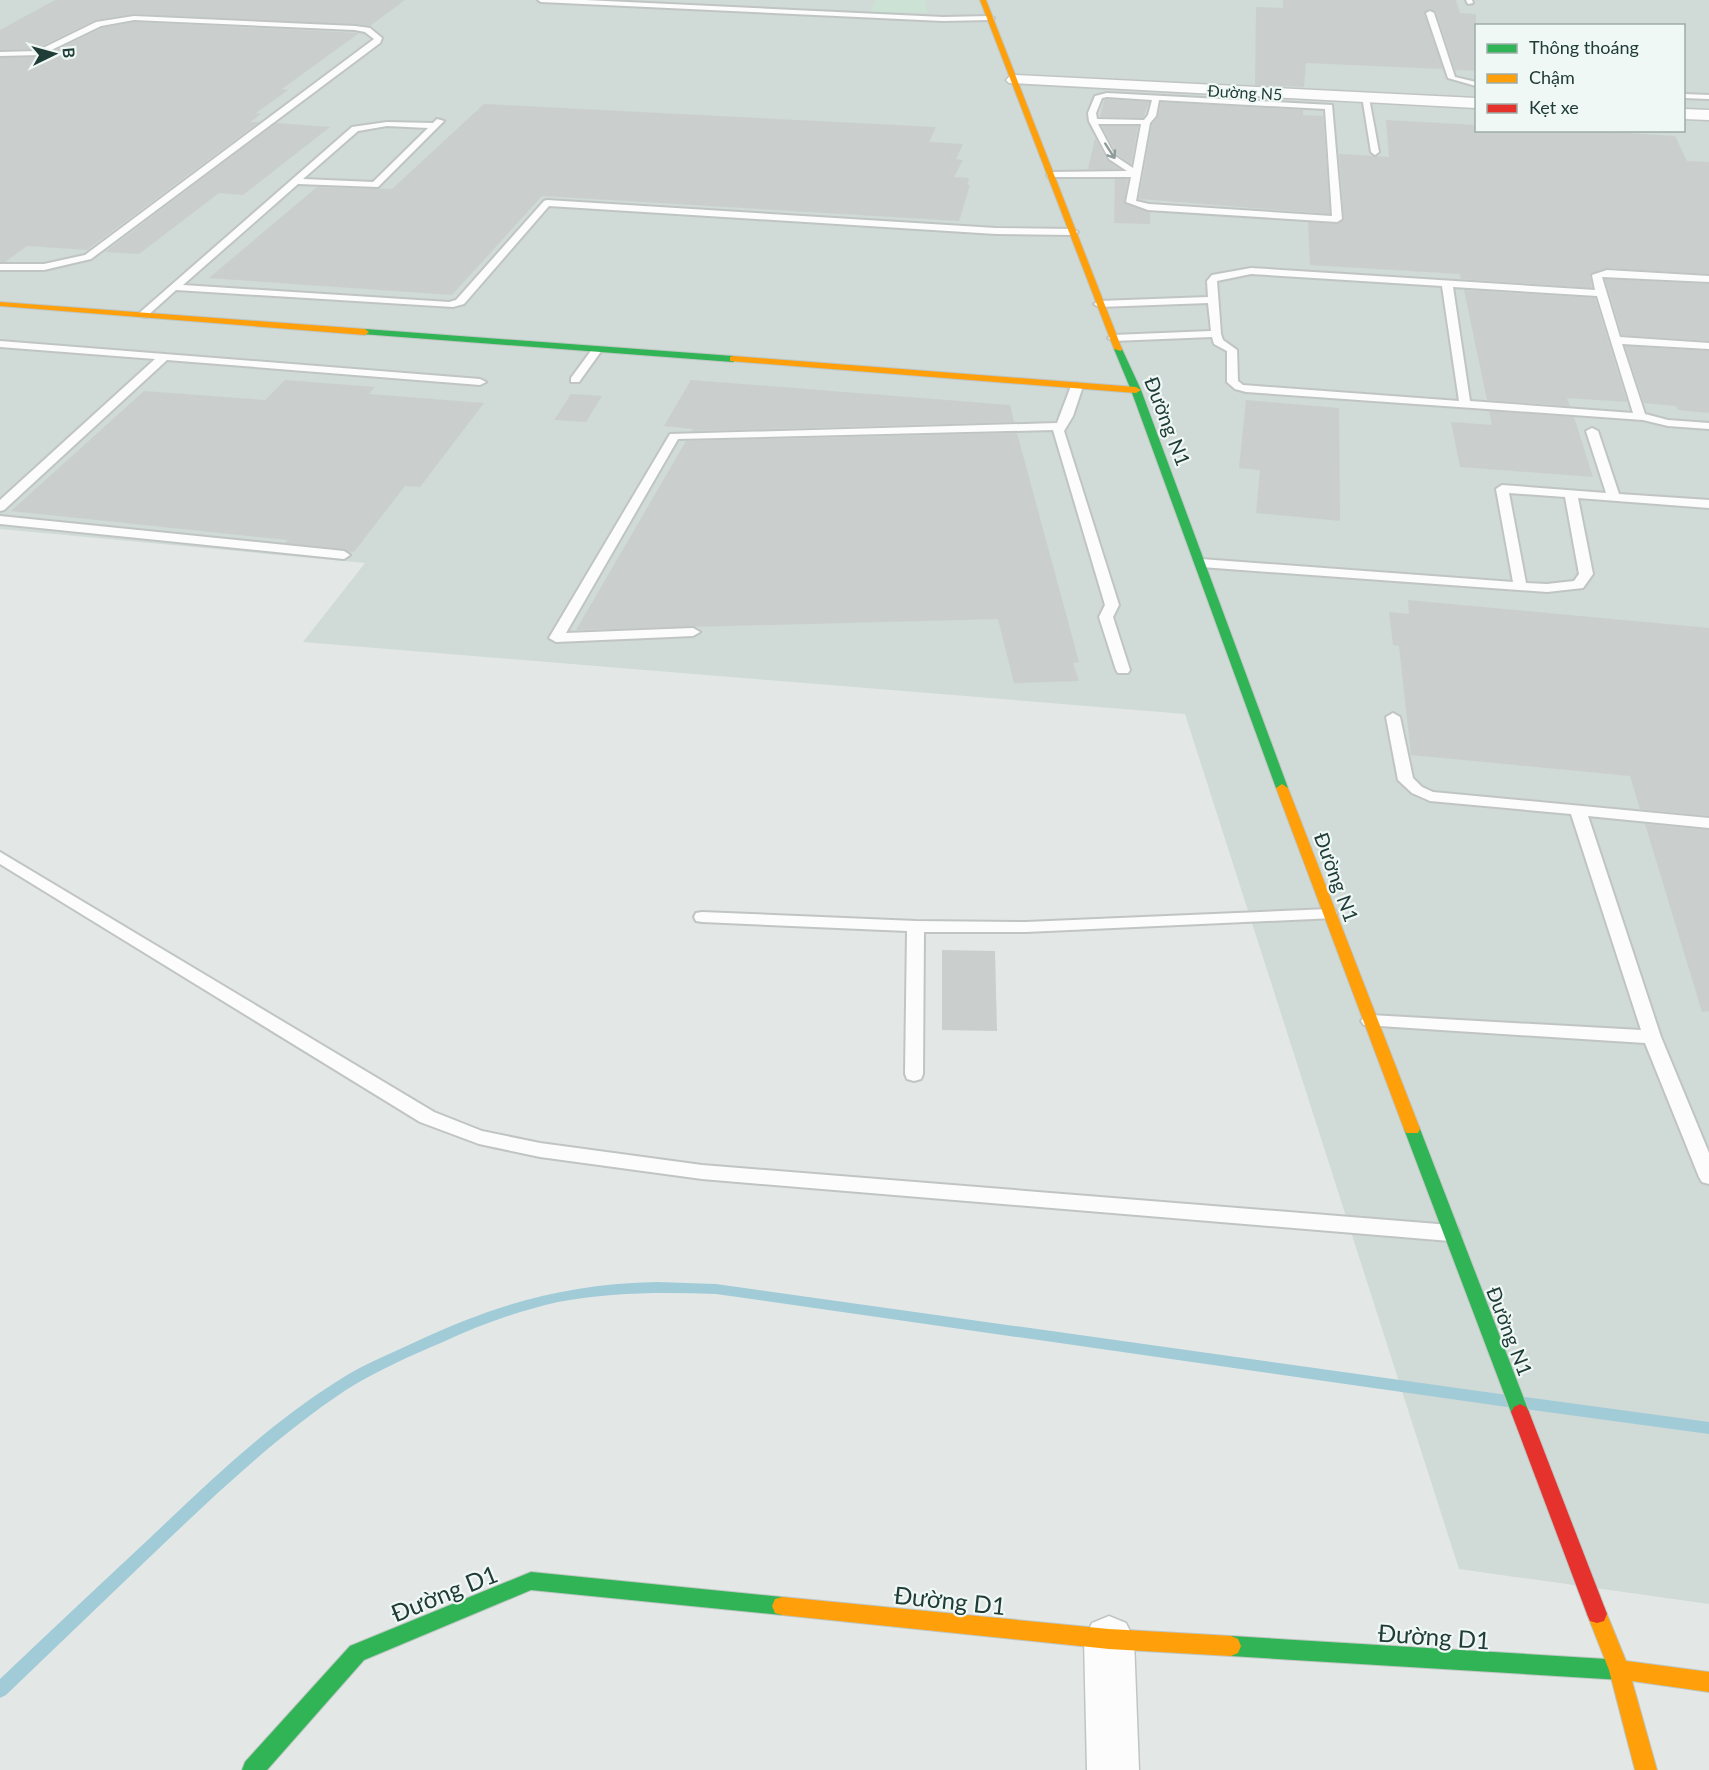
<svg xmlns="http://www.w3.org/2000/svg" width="1709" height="1770" font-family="Lato,sans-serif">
	<rect width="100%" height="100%" fill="#e3e8e6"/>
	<path fill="#d0dad6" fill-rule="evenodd" d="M0,0H1709V1604L1459,1569L1185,714L303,642L365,563L0,529ZM1476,26H1684V130H1476Z"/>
	<path fill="#cbe2d4" d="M876,0H925L928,13L870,12Z"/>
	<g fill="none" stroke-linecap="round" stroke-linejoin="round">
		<path fill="#a2cbd8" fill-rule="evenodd" d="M657,1282L716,1284L1507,1395L1512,1397L1514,1401L1512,1405L1507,1407L716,1294C663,1292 610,1292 558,1302C518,1311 480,1325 443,1342C410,1356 376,1371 346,1390C275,1437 214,1496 153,1554C104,1601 55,1648 6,1695L0,1698V1679C50,1631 101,1584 152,1536C210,1481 268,1425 336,1382C360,1366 387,1355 413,1343C496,1304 565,1284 657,1282Z
			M1525,1397L1709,1422V1434L1525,1409L1520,1407L1518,1403L1520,1399Z"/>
	</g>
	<path fill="#cacfcd" d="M55,0H405L370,26L134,14L95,20L36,49L0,50V30Z
		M1283,0H1456L1460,13L1476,14V71L1455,70L1436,12L1429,9L1424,14L1443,69L1306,63L1304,87L1255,85L1256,7L1283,8Z
		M134,22L359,33L282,89L288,90L256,113L261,114L250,122H259L87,250L27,246L5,262H0V58L42,57L102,28Z
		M1104,100L1107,99L1149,102L1143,118L1100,117Z
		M1161,102L1303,110V115L1323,116L1330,214L1139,199L1152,124L1158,116Z
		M484,104L936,127L929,142L963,144L956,159L963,160L954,177L969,178L967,185H970L959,221L542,196L452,295L209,278L317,187L392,189Z
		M1386,120L1476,125V130H1577L1675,136L1687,161L1709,162V274L1607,268L1590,274L1592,288L1461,279L1460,274L1310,265L1308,222L1337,224L1344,219L1339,154L1389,157Z
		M276,123L330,127L243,195L219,193L139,254L105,252Z
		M1102,126H1138L1131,164L1117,154Z
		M1095,138L1107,160L1120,169H1088Z
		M1115,179H1128L1124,203L1150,212V224L1114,223Z
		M1605,279L1709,284V341L1622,335Z
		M1464,290L1595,298L1627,402L1567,398L1570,406L1487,400Z
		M1625,346L1709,351V413L1678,410L1676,406L1644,403Z
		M285,380L375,387L369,394L484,403L420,487L405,486L354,552L285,543L288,540L11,511L144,391L265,400Z
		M691,380L1010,405L1014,422L692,431L693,429L664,426Z
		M571,394L602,396L586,422L554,420Z
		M1246,400L1339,408L1340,521L1256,513L1260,470L1239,468Z
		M1489,411L1574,417L1593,477L1460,467L1451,422L1492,425Z
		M1017,433L1079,662L1073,663L1079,681L1014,683L998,619L576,630L686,441Z
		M1408,600L1709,628V816L1640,809L1630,776L1411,755L1399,646L1393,645L1389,612L1409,614Z
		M1645,824L1709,830V1011L1702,1012Z
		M942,950L995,951L997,1031L942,1030Z"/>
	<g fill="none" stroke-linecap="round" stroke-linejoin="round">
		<defs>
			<path id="lane" d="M538,0H585L943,17L990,16L994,18L990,20L943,21L541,2Z
				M1466,0H1472L1473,3L1468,4Z
				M1430,11L1434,13L1455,77L1476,82V86L1448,78L1426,13Z
				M134,16L355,26L370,28L382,38L380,43L91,259L44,270H0V264H44L85,255L374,39L365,32L355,30L134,20L101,26L41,55L0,56V52L37,51L96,22Z
				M1107,93L1332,105L1342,219L1337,222L1148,210L1126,202L1131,177H1048L1047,175L1051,172L1127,171L1109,159L1089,121L1088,113L1095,96ZM1102,98L1107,97L1152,100L1148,115L1144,120L1097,119L1096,113ZM1159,100L1325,109L1332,216L1149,204L1136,201L1150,123L1156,116ZM1098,124H1141L1133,168L1115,156Z
				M1684,94L1709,95V99L1684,98Z
				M1362,96L1369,98L1379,152L1375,155L1371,152Z
				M437,119L444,121L378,187L298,184L183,285L449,302L456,300L544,201L547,200L996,228L1073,229L1078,232L1073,235L996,234L549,206L464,304L453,307L176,290L146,317L137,315L352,127L387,122L433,123ZM387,126L428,128L373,182L303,179L358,131Z
				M1251,268L1595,290L1592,275L1607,270L1709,276V282L1602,277L1620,337L1709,343V349L1622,344L1645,414L1668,420L1709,423V429L1668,426L1643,420L1246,392L1235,389L1227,382V351L1214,344L1212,337L1113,341L1108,338L1113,335L1211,331L1208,303L1099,307L1094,304L1099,301L1208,297L1207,281L1212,275ZM1251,274L1442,286L1459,401L1243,385L1238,381L1237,350L1223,340L1221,334L1217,281ZM1453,287L1597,296L1633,413L1470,401Z
				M0,341L480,379L486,382L480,385L167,360L4,510L0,511V500L155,359L0,347Z
				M597,347L602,350L579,382H571V378L593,348Z
				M1077,383L1083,386L1073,416L1064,431L1119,605L1113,617L1130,670L1128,673H1118L1116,670L1099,617L1105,605L1053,430L678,439L566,633L693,628L700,632L693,636L556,642L549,638L670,434L1057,423L1071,386Z
				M1592,428L1598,431L1619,494L1709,500V508L1578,498L1593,574L1583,588L1547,592L1201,567L1195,563L1201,559L1513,582L1496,489L1502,485L1606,493L1586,431ZM1509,493L1565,497L1579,574L1574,581L1547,584L1526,583Z
				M0,516L344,551L350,555L344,559L0,524Z
				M1393,713L1400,717L1413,778L1422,787L1433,792L1709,818V828L1588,816L1661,1037L1709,1153V1184L1702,1182L1699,1177L1645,1043L1364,1025L1361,1021L1364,1017L1370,1015L1641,1030L1571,814L1430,801L1412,793L1398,780L1386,717Z
				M0,852L434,1112L482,1131L540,1143L702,1165L1450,1225L1457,1227L1460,1233L1457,1239L1450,1241L702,1179L540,1157L479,1144L420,1122L0,864Z
				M1329,909L1335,910L1337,914L1335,918L1026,932H924L923,1074L921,1079L914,1081L907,1079L905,1074L907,931L702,922L696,921L694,917L696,913L702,912L916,921L1026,922Z"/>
			<path id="street" d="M1014,75L1476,98V108L1009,83L1006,80L1009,77Z
				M1684,109L1709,110V120L1684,119Z
				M1109,1616L1126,1623L1134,1639L1139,1770H1087L1084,1639L1092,1623Z"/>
			<path id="fast" d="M365,329L733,356L737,359L733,362L362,334L361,332Z
				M1115,347L1122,349L1141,390L1288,788L1286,791L1282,792L1276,788L1131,390L1114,349Z
				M1412,1123L1418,1125L1420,1129L1529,1412L1526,1417L1520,1420L1514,1417L1511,1412L1404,1129L1406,1125Z
				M531,1572L782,1597L789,1599L792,1606L789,1613L782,1615L531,1590L364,1660L267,1770H242L245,1762L350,1646Z
				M1231,1636L1622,1660L1629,1663L1632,1670L1629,1677L1622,1680L1231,1656L1224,1653L1221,1646L1224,1639Z"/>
			<path id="slow" d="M980,0H986L1122,349L1121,351L1114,349Z
				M0,302L365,329L369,332L365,335L0,306Z
				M733,356L1136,387L1141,390L1136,393L730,361V357Z
				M1282,784L1288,788L1420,1129L1418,1133H1406L1404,1129L1276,788Z
				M782,1597L1109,1629L1231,1636L1238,1639L1241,1646L1238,1653L1231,1656L1109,1649L782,1615L775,1613L772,1606L775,1599Z
				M1597,1605L1604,1607L1626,1661L1709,1672V1692L1632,1681L1657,1770H1635L1609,1670L1587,1614L1590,1607Z"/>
			<path id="jam" d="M1520,1404L1526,1407L1529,1412L1607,1614L1604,1621L1597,1623L1590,1621L1587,1614L1511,1412L1514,1407Z"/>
		</defs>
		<use href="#lane" stroke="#c0c5c3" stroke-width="4"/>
		<use href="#street" stroke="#c0c5c3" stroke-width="3"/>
		<use href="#fast" stroke="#bec6c3" stroke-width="2"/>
		<use href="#slow" stroke="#bec6c3" stroke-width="2"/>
		<use href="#jam" stroke="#bec6c3" stroke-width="2"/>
		<use href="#lane" fill="#fbfcfb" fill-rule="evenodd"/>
		<use href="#street" fill="#fbfcfb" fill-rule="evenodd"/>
		<use href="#fast" fill="#30b455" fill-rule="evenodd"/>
		<use href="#slow" fill="#ff9f0a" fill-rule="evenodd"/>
		<use href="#jam" fill="#e5322d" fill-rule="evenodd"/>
	</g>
	<defs><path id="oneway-shaft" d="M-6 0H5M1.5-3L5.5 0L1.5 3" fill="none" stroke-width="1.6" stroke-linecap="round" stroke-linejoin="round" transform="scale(1.5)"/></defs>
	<use stroke="#8e9c99" href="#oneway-shaft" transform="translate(1110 151) rotate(57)"/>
	<g text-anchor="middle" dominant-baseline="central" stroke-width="4.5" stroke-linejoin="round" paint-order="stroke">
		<g font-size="16" fill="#203c37" stroke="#f0f8f5">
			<text transform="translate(1245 92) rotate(3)">Đường N5</text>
		</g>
		<g font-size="20" fill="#203c37" stroke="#f0f8f5">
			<text transform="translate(1168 421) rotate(69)">Đường N1</text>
			<text transform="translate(1337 877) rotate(70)">Đường N1</text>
			<text transform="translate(1510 1331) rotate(69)">Đường N1</text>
		</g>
		<g font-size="24" fill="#203c37" stroke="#f0f8f5">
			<text transform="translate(444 1593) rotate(-22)">Đường D1</text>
			<text transform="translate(950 1600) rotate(6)">Đường D1</text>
			<text transform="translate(1434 1636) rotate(4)">Đường D1</text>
		</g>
	</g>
	<rect x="1475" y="24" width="210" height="108" fill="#f0f8f5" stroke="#9dada9" stroke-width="1.5"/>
	<rect x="1487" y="44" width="30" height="9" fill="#30b455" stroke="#9dada9" stroke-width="1.5"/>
	<text x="1529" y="54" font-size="18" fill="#203c37">Thông thoáng</text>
	<rect x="1487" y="74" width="30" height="9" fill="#ff9f0a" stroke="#9dada9" stroke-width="1.5"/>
	<text x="1529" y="84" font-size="18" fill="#203c37">Chậm</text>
	<rect x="1487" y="104" width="30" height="9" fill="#e5322d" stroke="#9dada9" stroke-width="1.5"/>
	<text x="1529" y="114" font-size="18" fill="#203c37">Kẹt xe</text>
	<g transform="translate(54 54) rotate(85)" stroke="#f0f8f5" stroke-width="4.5" paint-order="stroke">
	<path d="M0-4.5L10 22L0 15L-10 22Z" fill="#203c37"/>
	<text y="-9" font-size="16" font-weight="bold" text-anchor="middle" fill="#203c37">B</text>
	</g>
</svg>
